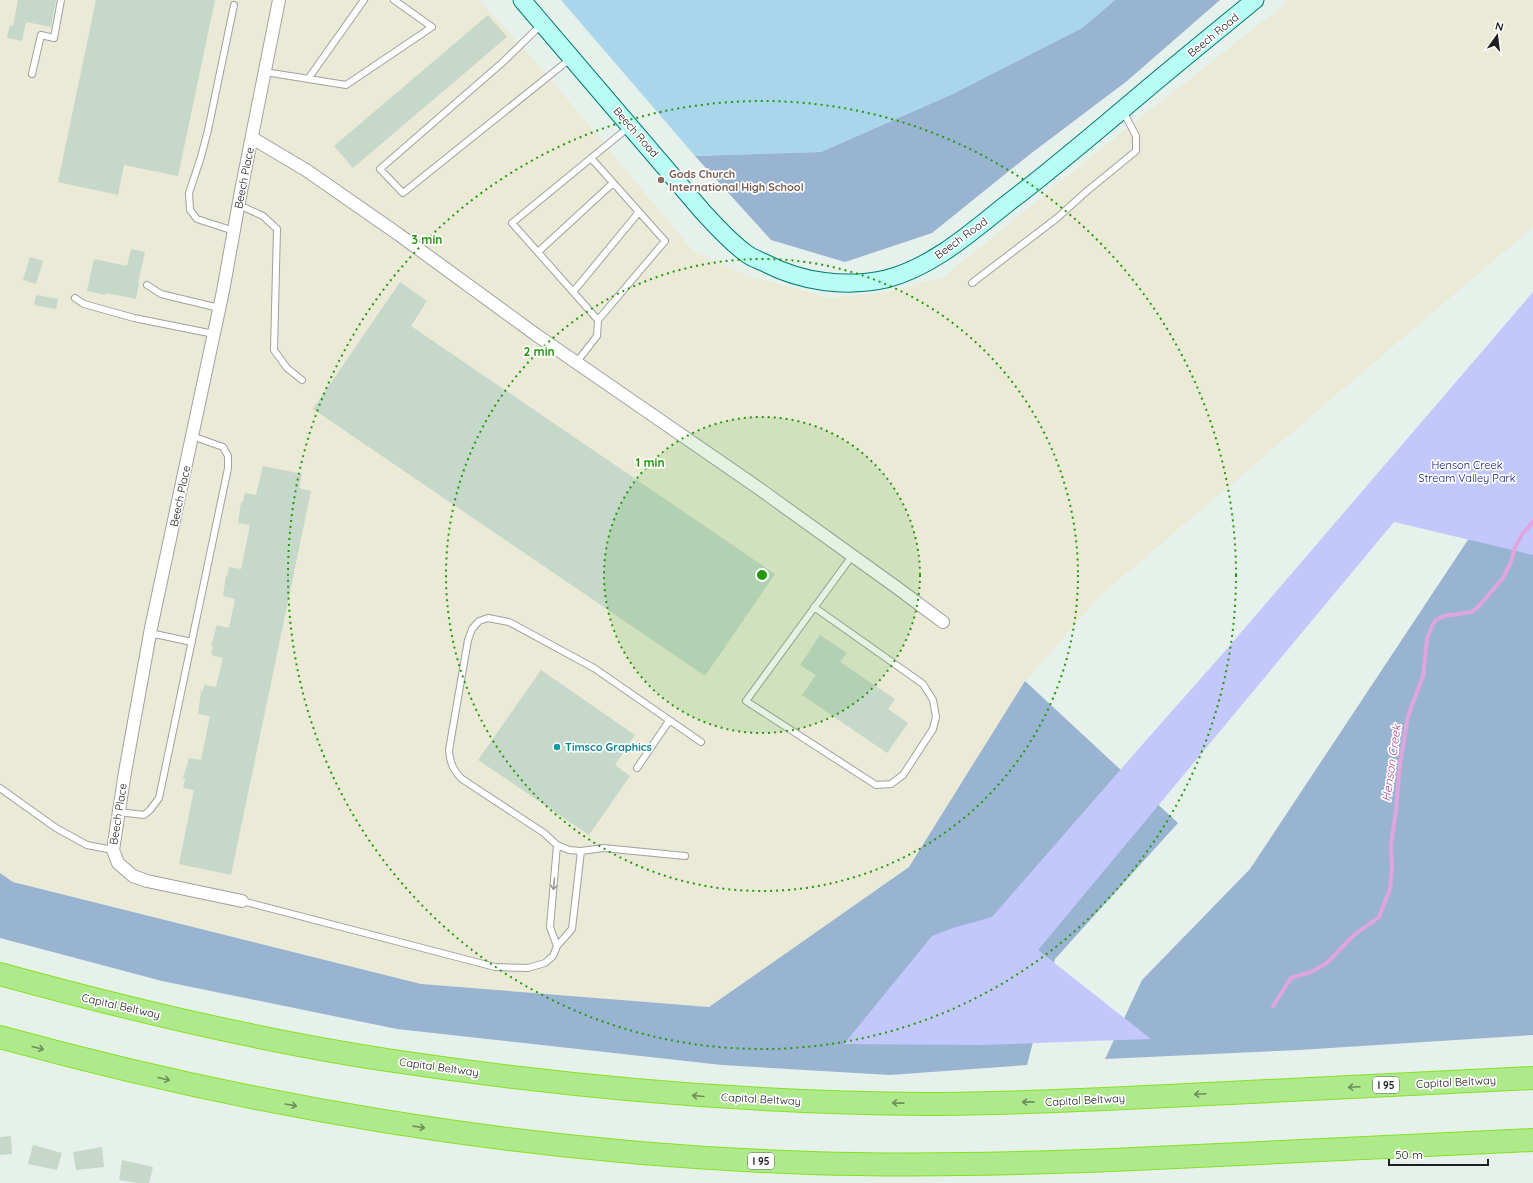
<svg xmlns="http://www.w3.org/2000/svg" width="1533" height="1183" font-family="Quicksand,sans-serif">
	<rect width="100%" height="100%" fill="#e6f1eb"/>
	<path fill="#eaead7" d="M0,0H479L543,70L694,252L749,276L830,298L889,292L942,278L1116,137L1290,0H1533V227L1100,596L1025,681L909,867L709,1007L421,984L13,882L0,873Z"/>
	<path fill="#aad6ec" d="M561,0H1115L1082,28L962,90L821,152L695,156Z"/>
	<path fill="#99b4d1" d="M1115,0H1220L1127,81L1029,155L932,233L845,262L771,240L695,156L821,152L955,93L1082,28Z
		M1533,450V1035L1299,1050L1105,1059L1142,980L1250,869L1501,490Z
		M1025,681L1178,823L1055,959L1027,1065L890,1075L722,1065L397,1029L162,981L0,938V873L13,882L421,984L709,1007L909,867Z"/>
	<path fill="#c2c8fb" d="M1533,292V555L1394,522L1038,950L1151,1039L982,1045L844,1044L932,936L953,928L992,917L1149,737L1226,650Z"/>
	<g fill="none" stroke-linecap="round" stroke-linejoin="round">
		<path stroke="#dfa5dd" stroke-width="4" d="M1273,1006L1291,978L1311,972L1327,963L1354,935L1379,917L1390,889L1392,869L1391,845L1396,810L1400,764L1408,716L1423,676L1427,639L1432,626L1436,620L1444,616L1472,612L1479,606L1503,578L1511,562L1515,547L1523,533L1533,522"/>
	</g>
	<path fill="#c6d8ca" d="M18,0H56L51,27L26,22L22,41L7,38L10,25L13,26Z
		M96,0H215L178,176L124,165L118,195L58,182Z
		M488,15L507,37L353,168L334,146Z
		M131,249L145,252L138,283L139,284L136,299L106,293V295L87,291L94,259L127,266Z
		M30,257L43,261L36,284L23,280Z
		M400,282L427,301L411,326L775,574L705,676L313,409Z
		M36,295L58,299L56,309L34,305Z
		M263,466L302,474L299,488L311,491L231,875L179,864L194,790L183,788L185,779L183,778L189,758L201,760L210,716L198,714L201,691H203L204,685L216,687L223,658L211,655L213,646H211L217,625L229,628L235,599L223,596L226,575L227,576L229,567L241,569L250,525L238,523L241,502H243L245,493L256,495Z
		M820,635L847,653L840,662L895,699L888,709L908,723L887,753L802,695L816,675L800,665Z
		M541,670L635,735L615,765L630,776L589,835L478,760Z
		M11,1136L12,1154L0,1155V1137Z
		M33,1145L62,1153L57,1170L28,1164Z
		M102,1147L104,1167L76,1170L73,1152Z
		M122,1160L153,1167L149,1183H137L119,1180Z"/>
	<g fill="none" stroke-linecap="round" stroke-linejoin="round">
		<defs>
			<path id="lane" d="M542,24L503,62L380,169L403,193L570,59
				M265,72L346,85L432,27L394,0
				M32,74L41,35L54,38L61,0
				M308,79L364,0
				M591,158L665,241L598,320L512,223L629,127
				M239,205L263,216L277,229L274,350L287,368L302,380
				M234,231L197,219L190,210L189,193L201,157L208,130L234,5
				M538,252L613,183
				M972,283L1057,218L1087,191L1136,151V136L1123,111
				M147,285L161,294L219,308
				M573,292L639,212
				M75,298L84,304L134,318L214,334
				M576,363L597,336L598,320
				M814,607L923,684L933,700L936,717L933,729L903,775L891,784L876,785L746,701C781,653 817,604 852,556
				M150,633L192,642
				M637,768L669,721
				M0,788L56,828L87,845L113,850
				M118,812L144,815L150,810L159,798L228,468V456L223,447L192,436
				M557,845L550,927L557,946
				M685,856L603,848L581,851L569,850L557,845L544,833L462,779C453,770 450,763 449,750L468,640L472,629L479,621L488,618L509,622L594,668L701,742
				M242,901L495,967L528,968L545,963L553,956L557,946L572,929L581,851"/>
			<path id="street" d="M252,138L306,170L398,234L535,334L754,485L896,587L943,622
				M242,901L147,881L133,876L118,863L113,850L125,772L151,628L223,291L241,191L279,0"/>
			<path id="secondary" d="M522,0L703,212C717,227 731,243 747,254C752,258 759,260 765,263C802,282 845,288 886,279C933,267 971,232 1008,203C1054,168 1097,131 1141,94C1179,62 1217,31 1255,0"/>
			<path id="highway" d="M0,974C127,1009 256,1040 387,1060C566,1087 746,1103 928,1104C1008,1104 1088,1100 1168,1096C1290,1090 1411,1084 1533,1078
				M0,1037C265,1110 537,1154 811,1163C933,1167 1055,1163 1176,1157C1295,1152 1414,1146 1533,1140"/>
		</defs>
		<use href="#lane" stroke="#a1a1a1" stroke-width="8"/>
		<use href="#street" stroke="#a1a1a1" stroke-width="14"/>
		<use href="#secondary" stroke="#017c73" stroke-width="19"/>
		<use href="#highway" stroke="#85e120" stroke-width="24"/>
		<use href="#lane" stroke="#fff" stroke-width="6"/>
		<use href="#street" stroke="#fff" stroke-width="12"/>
		<use href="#secondary" stroke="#b9fcf3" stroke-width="17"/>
		<use href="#highway" stroke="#aeea8b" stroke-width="22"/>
	</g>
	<defs><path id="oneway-shaft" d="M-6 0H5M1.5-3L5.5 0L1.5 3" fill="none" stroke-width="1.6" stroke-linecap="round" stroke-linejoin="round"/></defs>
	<use stroke="#9b9b9b" href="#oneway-shaft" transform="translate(554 884) rotate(95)"/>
	<g stroke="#6e8f5b">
		<use href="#oneway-shaft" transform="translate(38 1048) rotate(15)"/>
		<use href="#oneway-shaft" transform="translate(164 1079) rotate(14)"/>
		<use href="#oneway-shaft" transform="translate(1354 1087) rotate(177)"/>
		<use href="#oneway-shaft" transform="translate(1200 1094) rotate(177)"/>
		<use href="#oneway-shaft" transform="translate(698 1096) rotate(-175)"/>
		<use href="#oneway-shaft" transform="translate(1028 1102) rotate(179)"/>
		<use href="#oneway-shaft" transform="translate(898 1103) rotate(-179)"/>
		<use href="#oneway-shaft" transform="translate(291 1105) rotate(10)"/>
		<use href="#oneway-shaft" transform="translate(419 1127) rotate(8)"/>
	</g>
	<circle cx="762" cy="575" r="158" fill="#249a0a" fill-opacity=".12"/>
	<g fill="none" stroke="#249a0a" stroke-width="2" stroke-dasharray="2 4">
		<circle cx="762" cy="575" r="158"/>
		<circle cx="762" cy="575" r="316"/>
		<circle cx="762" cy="575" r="474"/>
	</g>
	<circle fill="#8d6e63" stroke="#fff" stroke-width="1.5" cx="661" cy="180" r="4"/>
	<circle fill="#0f9aa8" stroke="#fff" stroke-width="1.5" cx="557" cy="747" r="4"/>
	<g text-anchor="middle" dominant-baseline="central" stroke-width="3.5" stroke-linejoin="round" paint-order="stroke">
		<g fill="#fff" stroke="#636363" stroke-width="1">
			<rect x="1373" y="1077" width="26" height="16" rx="3"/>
			<rect x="748" y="1153" width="26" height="16" rx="3"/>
		</g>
		<g font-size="10" font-weight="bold" fill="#202020">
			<text x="1386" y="1085">I 95</text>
			<text x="761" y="1161">I 95</text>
		</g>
		<g font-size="11" fill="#202020" stroke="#fff">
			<text transform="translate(1213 35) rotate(-39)">Beech Road</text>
			<text transform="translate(636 132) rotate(49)">Beech Road</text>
			<text transform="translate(244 178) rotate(-79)">Beech Place</text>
			<text transform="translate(961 238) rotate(-36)">Beech Road</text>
			<text transform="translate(180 496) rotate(-78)">Beech Place</text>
			<text transform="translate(118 814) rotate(-81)">Beech Place</text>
			<text transform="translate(121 1006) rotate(13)">Capital Beltway</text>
			<text transform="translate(439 1067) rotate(8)">Capital Beltway</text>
			<text transform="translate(1456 1082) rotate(-3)">Capital Beltway</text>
			<text transform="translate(761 1099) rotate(3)">Capital Beltway</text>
			<text transform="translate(1085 1100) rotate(-3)">Capital Beltway</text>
		</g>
		<g font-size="11" font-weight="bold" fill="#785e54" stroke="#fff" text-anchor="start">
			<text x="669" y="174">Gods Church<tspan x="669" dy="13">International High School</tspan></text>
		</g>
		<g font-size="11" fill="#081483" stroke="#fff">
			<text x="1467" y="465">Henson Creek<tspan x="1467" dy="13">Stream Valley Park</tspan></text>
		</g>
		<g font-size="11" font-weight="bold" fill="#0d838f" stroke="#fff" text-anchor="start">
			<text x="565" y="747">Timsco Graphics</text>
		</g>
		<g font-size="12" font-style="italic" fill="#b34891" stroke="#fff">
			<text transform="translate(1391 763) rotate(-82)">Henson Creek</text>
		</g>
	</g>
	<circle cx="762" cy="575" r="6" fill="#249a0a" stroke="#fff" stroke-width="2"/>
	<g font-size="12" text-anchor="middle" font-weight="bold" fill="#249a0a" stroke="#fff" stroke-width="3.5" stroke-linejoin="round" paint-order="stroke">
		<text x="427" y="244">3 min</text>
		<text x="539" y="356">2 min</text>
		<text x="650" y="467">1 min</text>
	</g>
	<g transform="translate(1497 36) rotate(14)" stroke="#ffffff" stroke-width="3" paint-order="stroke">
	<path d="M0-3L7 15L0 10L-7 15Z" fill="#202020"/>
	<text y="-6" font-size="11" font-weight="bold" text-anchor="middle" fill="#202020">N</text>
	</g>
	<path d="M1389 1159v6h99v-6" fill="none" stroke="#202020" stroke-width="2"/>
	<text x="1395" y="1159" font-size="12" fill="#202020" stroke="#ffffff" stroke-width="3" paint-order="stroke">50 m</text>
</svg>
